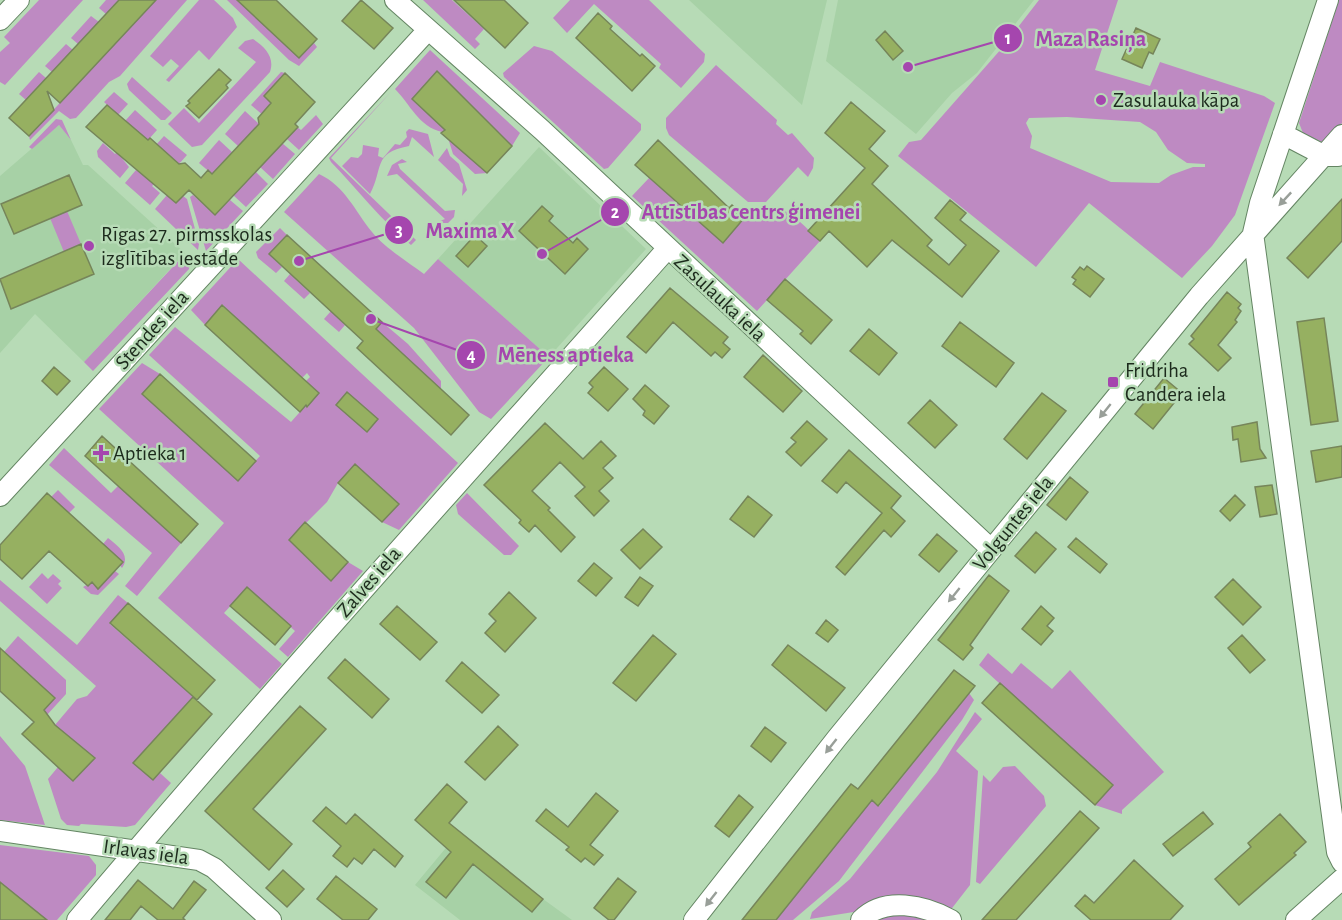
<svg xmlns="http://www.w3.org/2000/svg" width="1342" height="920" font-family="'Alegreya Sans',sans-serif">
	<rect width="100%" height="100%" fill="#b7dbb6"/>
	<path fill="#a7d1a6" d="M689,0H827L802,105Z
		M838,0H1034L977,73L952,93L916,134L826,61Z
		M59,125L71,140L83,165H88L185,253L84,362L35,314L0,353V176Z
		M539,147L646,249L549,357L438,259Z
		M460,831L543,899L572,920H460L415,885Z"/>
	<path fill="#be8ac2" fill-rule="evenodd" d="M39,0H83L5,85L0,82V52L10,43L4,37Z
		M106,0H119L106,14L99,8Z
		M156,0H187L120,76L109,82L76,118L70,119L59,111L30,140L29,136Z
		M199,0H214L233,18L237,27L209,60L199,50L169,82L166,80L179,66L171,59L163,67L150,56Z
		M227,0H237L299,58L314,43L317,47L299,66L289,60Z
		M423,0H452L484,29L475,39L480,44L475,49Z
		M570,0H649L705,54L704,62L681,88L659,68L661,64L594,4L567,33L553,18Z
		M1039,0H1118L1095,70L1150,86L1160,62L1264,96L1275,103L1235,215L1212,246L1182,278L1089,203L1036,267L898,156L909,142L921,140L1002,48ZM1067,117L1140,122L1156,132L1168,150L1187,163L1205,164V167H1193L1171,175L1159,183L1111,182L1030,148L1032,136L1026,123L1029,118Z
		M1339,0H1342V123L1324,143L1303,133L1299,123Z
		M91,16L99,22L78,44L71,38Z
		M253,39C265,47 275,57 270,72L202,145L192,147L168,124L184,108L199,123L256,62L238,48L245,41Z
		M66,44L73,50L52,72L45,66Z
		M534,46L552,51L641,124V130L608,168L604,169L504,77L503,73Z
		M430,50L520,133L512,146L437,72L412,99L445,130L442,132C419,127 410,104 395,89Z
		M716,65L777,120L776,124L788,135L792,133L814,158L813,168L808,177L798,167L766,202H748L669,135L666,128V118Z
		M39,72L46,78L26,100L19,94Z
		M281,72L285,73L264,96L275,107L265,117L251,105Z
		M132,77L172,113L165,120H161L129,90L127,84Z
		M114,92L128,104L118,115L104,102Z
		M391,92L331,158L416,240L411,245C381,220 358,190 331,162L329,158Z
		M135,110L157,130L148,140L125,121Z
		M245,111L259,124L238,146L225,134Z
		M316,115L323,124L299,150L287,139L297,127L301,130Z
		M56,119L62,120L71,140L59,125L32,149L29,147Z
		M409,129L428,134L434,157L412,137L409,146C372,153 384,168 370,194L342,166L351,157L358,158L362,154L363,145L379,148L378,156L383,158L395,144L400,145L407,137L406,132Z
		M164,136L187,155L179,164L155,146Z
		M448,138L487,173L475,174L453,154Z
		M219,140L232,152L212,174L199,163Z
		M103,143L115,154L117,152L129,167L120,178L98,157L97,151Z
		M282,143L295,154L273,179L260,167Z
		M447,148L450,156L459,164L467,190L462,196L463,184L438,160Z
		M402,159L407,162L398,164L400,169L445,211L455,210L454,217L448,223H435L445,219L397,174L387,176L392,165Z
		M136,170L155,183L152,186L160,193L150,205L125,183Z
		M256,172L268,184L246,207L233,195Z
		M319,174C345,186 355,211 372,232C385,248 408,262 424,274L438,259L549,357L491,419L479,412L414,328L284,212Z
		M649,178L723,242C738,225 761,197 787,212C799,219 810,232 820,241L757,311L632,196Z
		M167,195L176,203L183,196L187,199L199,244L198,250L155,209Z
		M193,195L215,215L230,200L243,211L206,251L190,197Z
		M67,211L81,244L64,252L50,218Z
		M280,228L287,235L269,254L282,267L276,273L258,258L256,252Z
		M183,256L190,263L189,269L93,371L84,362Z
		M238,259L458,463L399,530L382,522L398,503L355,465L338,483L327,502L289,540L331,580L348,562L363,571L288,657L279,649L295,631L247,588L224,613L282,664L260,689L158,598L224,523L99,409L142,363L160,374L142,394L238,480L260,456L149,355L175,327L291,422L306,405L308,407L311,402L306,381L310,377L307,373L302,378L223,305L205,325L191,310Z
		M290,274L310,293L304,299L284,281Z
		M331,311L345,325L339,332L324,319Z
		M382,322L408,344L441,381V389L376,329Z
		M64,448L111,493L118,486L181,543L137,596L125,586L152,553L49,465Z
		M58,490L75,507L69,513L51,497Z
		M467,493L519,546L511,555H504L458,514L456,505Z
		M108,538C118,546 131,555 122,568L103,544Z
		M115,571L119,574L98,595L91,594L83,587L92,582L98,589Z
		M42,573L48,579L53,574L61,581L58,584L62,588L47,604L29,587Z
		M0,580L77,645L118,595L128,603L110,624L193,697L133,763L153,780L160,773L171,783L135,825L126,827L81,824L79,826L67,825L61,819L48,779L58,767L74,781L94,758L55,725L77,699L87,696L96,686L0,601Z
		M18,636L66,680V694L47,715L4,652Z
		M988,653L1012,674L1021,663L1052,689L1070,670L1164,772L1122,810V814L1095,805L1113,785L979,665Z
		M969,693L974,700L962,720L839,881L793,920H776L872,800L879,806Z
		M975,712L982,719L956,751L978,771L970,885L949,912L866,910L810,919L812,912L850,879L906,810L937,772Z
		M0,736L25,766L45,825L0,820Z
		M1015,766L1044,796L1046,806L980,884L976,882L983,775L990,782L1003,767Z
		M0,845L89,856L96,865V875L57,920H46L0,882Z
		M895,909L929,920H866Z"/>
	<path fill="#96b061" stroke="#76855a" stroke-width="1.5" d="M119,0H156L60,103L47,91L54,110L29,136L9,118Z
		M237,0H276L317,39L299,58Z
		M361,0L393,28L374,49L342,21Z
		M454,0H504L528,23L505,48Z
		M598,13L612,26L610,29L640,56L642,54L655,66L632,91L576,38Z
		M1136,28L1160,39L1153,54L1149,52L1142,68L1122,59Z
		M885,31L903,51L893,60L876,40Z
		M219,69L231,80L226,85L228,88L199,118L186,106L190,103L188,101Z
		M437,71L512,146L487,173L441,133L445,130L412,99Z
		M285,73L315,102L295,124L298,127L215,215L189,190L176,203L86,127L107,105L148,140L150,138L179,164L185,163L201,178L208,170L212,174L259,124L258,118L271,103L264,96Z
		M851,102L885,131L869,149L888,166L872,184L932,240L927,246L949,265L966,245L935,218L950,200L966,213L960,220L999,251L962,297L892,240L867,267L829,231L820,241L808,231L865,168L825,133Z
		M658,140L729,208L732,205L745,217L723,243L635,165Z
		M69,175L82,205L14,234L1,204Z
		M1342,199V241L1308,278L1287,258Z
		M542,206L553,216L549,221L573,243L577,238L588,249L565,274L519,231Z
		M287,235L382,322L376,329L469,415L451,435L357,348L363,341L269,254Z
		M475,235L487,246L468,267L456,256Z
		M81,244L94,274L11,309L0,279Z
		M1087,266L1104,279L1090,297L1073,284L1076,280L1072,277L1080,267L1084,270Z
		M785,279L832,320L811,344L800,334L803,331L767,300Z
		M670,288L728,337L723,343L730,349L722,358L715,352L711,356L673,322L646,353L627,337Z
		M1227,292L1241,304L1238,308L1241,311L1235,320L1237,322L1218,345L1231,358L1218,371L1189,344L1194,339L1191,336Z
		M222,305L319,393L307,407L306,405L300,412L205,325Z
		M1324,318L1338,421L1311,425L1297,322Z
		M960,322L1014,363L996,387L942,346Z
		M869,329L897,353L879,375L850,351Z
		M763,355L802,391L783,412L744,377Z
		M54,367L70,381L57,395L42,381Z
		M604,367L628,389L608,411L588,393L593,387L589,383Z
		M160,374L256,461L238,481L142,394Z
		M1164,378L1182,393L1153,429L1135,414Z
		M645,385L669,406L654,424L643,415L645,411L633,399Z
		M347,392L378,419L367,432L336,405Z
		M1042,393L1066,411L1027,459L1004,439Z
		M930,400L957,425L935,448L908,423Z
		M807,421L827,439L801,466L786,452L796,442L791,438Z
		M1257,422L1260,449L1266,458L1241,462L1238,439L1233,440L1232,427Z
		M545,423L583,459L601,441L616,456L603,468L613,478L599,491L609,501L594,516L575,496L585,487L560,462L532,491L550,508L548,510L575,537L561,552L535,525L529,532L519,523L521,520L484,485Z
		M102,436L198,524L181,543L85,456Z
		M1342,446V477L1316,482L1311,451Z
		M849,450L901,496L891,508L905,521L891,537L884,530L845,575L836,567L882,513L846,482L837,493L822,481Z
		M355,464L399,504L382,522L338,483Z
		M1070,477L1088,492L1066,520L1047,505Z
		M1272,485L1277,514L1260,517L1255,487Z
		M47,493L123,562L98,589L92,582L88,586L49,551L22,579L0,559V545Z
		M1235,495L1245,505L1230,521L1220,511Z
		M748,496L772,515L754,537L730,519Z
		M305,522L348,562L331,581L289,540Z
		M643,529L662,547L640,569L621,550Z
		M1036,532L1056,549L1035,573L1015,556Z
		M937,534L957,551L939,572L919,555Z
		M1076,538L1107,564L1100,573L1068,547Z
		M594,563L612,578L596,596L578,581Z
		M989,575L1009,591L970,645L973,648L963,660L938,640Z
		M640,577L653,586L638,606L625,597Z
		M1233,579L1261,607L1243,625L1215,597Z
		M247,587L291,626L275,645L230,606Z
		M509,592L536,618L505,652L485,633L496,621L489,614Z
		M128,603L215,680L197,700L110,623Z
		M397,606L437,642L420,660L380,624Z
		M1041,606L1054,618L1047,626L1053,631L1041,645L1022,629Z
		M826,620L838,630L828,642L816,633Z
		M653,635L676,654L636,701L613,683Z
		M1242,635L1265,660L1250,673L1228,648Z
		M788,645L845,688L826,711L772,665Z
		M0,648L55,698L44,710L55,725L95,758L73,781L22,734L34,722L0,691Z
		M345,659L389,699L372,718L328,678Z
		M462,662L499,695L482,713L446,681Z
		M954,670L975,686L878,806L872,800L776,920H742L851,784L858,789Z
		M1000,683L1113,785L1095,805L982,703Z
		M193,697L212,714L153,780L133,763Z
		M300,706L326,729L253,809L292,844L269,870L205,811Z
		M498,726L518,745L485,780L465,762Z
		M765,727L786,743L771,762L751,746Z
		M447,784L467,802L449,823L543,899L532,912L473,864L446,898L426,882L451,852L415,820Z
		M596,793L618,811L590,845L603,855L594,865L585,858L581,862L566,850L569,847L536,821L546,809L568,827Z
		M739,795L753,807L729,837L715,826Z
		M326,807L346,824L355,814L403,856L395,867L374,849L362,864L354,858L347,867L333,856L341,846L313,821Z
		M1080,811L1099,828L1016,920H982Z
		M1203,812L1213,824L1173,856L1163,844Z
		M1280,814L1306,842L1294,853L1296,855L1239,905L1215,879L1251,847L1248,843Z
		M1134,860L1183,906L1170,920H1091L1075,906L1085,895L1094,903Z
		M283,870L304,889L287,907L266,888Z
		M336,876L377,909L368,920H343L317,899Z
		M618,878L636,892L614,920H609L594,908Z
		M138,880L173,909L194,881L206,890L183,918L185,920H158L141,906L130,920H105Z
		M0,882L47,920H0Z"/>
	<g fill="none" stroke-linecap="round" stroke-linejoin="round">
		<defs>
			<path id="minor" d="M395,0L542,130L991,549
				M1328,0L1260,203L1253,233L1337,852L1342,862
				M0,20L19,0
				M1283,134L1325,156H1338
				M0,496L427,31
				M0,831L199,860L214,868L271,920
				M77,920C269,692 469,472 667,249
				M694,920L837,738L1199,296L1342,135
				M861,920C884,896 925,905 951,920
				M1296,920L1342,879"/>
		</defs>
		<use href="#minor" stroke="#648563" stroke-width="22"/>
		<use href="#minor" stroke="#fff" stroke-width="20"/>
	</g>
	<defs><path id="oneway-solid" d="M-6-.8H1V-3.2L6.5 0L1 3.2V.8H-6Z" transform="scale(1.5)"/></defs>
	<g fill="#999f99">
		<use href="#oneway-solid" transform="translate(1285 199) rotate(133)"/>
		<use href="#oneway-solid" transform="translate(1105 411) rotate(129)"/>
		<use href="#oneway-solid" transform="translate(954 595) rotate(129)"/>
		<use href="#oneway-solid" transform="translate(831 746) rotate(128)"/>
		<use href="#oneway-solid" transform="translate(711 899) rotate(128)"/>
	</g>
	<g fill="#a546ae" stroke="#b7dbb6" stroke-width="2">
		<circle cx="1101" cy="100" r="6"/>
		<circle cx="89" cy="246" r="6"/>
		<rect x="1107" y="376" width="12" height="12" rx="3"/>
		<path d="M98 444h6v6h6v6h-6v6h-6v-6h-6v-6h6z"/>
	</g>
	<g text-anchor="middle" dominant-baseline="central" stroke-width="5" stroke-linejoin="round" paint-order="stroke">
		<g font-size="21" fill="#1c2a1c" stroke="#b7dbb6" text-anchor="start">
			<text x="1113" y="100">Zasulauka kāpa</text>
			<text x="101" y="234">Rīgas 27. pirmsskolas<tspan x="101" dy="24">izglītības iestāde</tspan></text>
			<text x="1125" y="370">Fridriha<tspan x="1125" dy="24">Candera iela</tspan></text>
			<text x="113" y="453">Aptieka 1</text>
		</g>
		<g font-size="21" fill="#1c2a1c" stroke="#b7dbb6">
			<text transform="translate(720 298) rotate(43)">Zasulauka iela</text>
			<text transform="translate(152 330) rotate(-48)">Stendes iela</text>
			<text transform="translate(1013 523) rotate(-51)">Volguntes iela</text>
			<text transform="translate(369 582) rotate(-49)">Zalves iela</text>
			<text transform="translate(146 852) rotate(8)">Irlavas iela</text>
		</g>
	</g>
	<path fill="none" stroke="#a546ae" stroke-width="2" d="M908 67L1008 38M542 254L615 212M299 261L399 230M371 319L471 355"/>
	<g fill="#a546ae" stroke="#b7dbb6" stroke-width="2">
		<circle cx="908" cy="67" r="6"/>
		<circle cx="542" cy="254" r="6"/>
		<circle cx="299" cy="261" r="6"/>
		<circle cx="371" cy="319" r="6"/>
		<circle cx="1008" cy="38" r="15"/>
		<circle cx="615" cy="212" r="15"/>
		<circle cx="399" cy="230" r="15"/>
		<circle cx="471" cy="355" r="15"/>
	</g>
	<g font-size="18" text-anchor="middle" font-weight="bold" fill="#fff">
		<text x="1008" y="44">1</text>
		<text x="615" y="218">2</text>
		<text x="399" y="236">3</text>
		<text x="471" y="361">4</text>
	</g>
	<g font-size="22" text-anchor="middle" font-weight="bold" fill="#a546ae" stroke="#b7dbb6" stroke-width="5" stroke-linejoin="round" paint-order="stroke">
		<text x="1091" y="46">Maza Rasiņa</text>
		<text x="751" y="219">Attīstības centrs ģimenei</text>
		<text x="470" y="238">Maxima X</text>
		<text x="566" y="362">Mēness aptieka</text>
	</g>
</svg>
